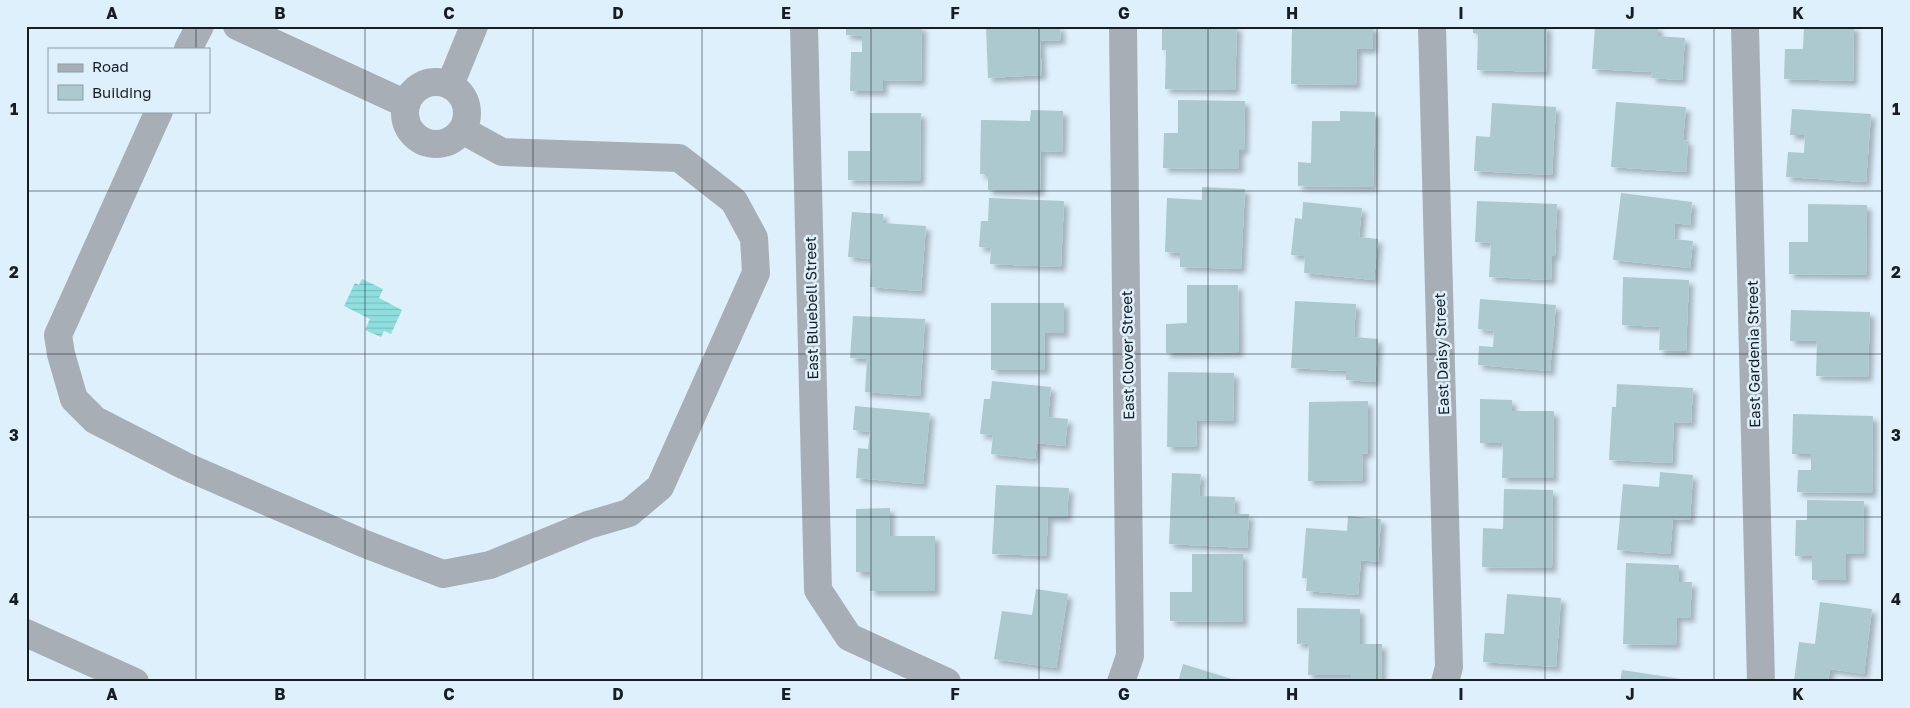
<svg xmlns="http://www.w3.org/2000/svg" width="1910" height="708" font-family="'Golos Text',sans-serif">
	<defs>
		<pattern id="water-rules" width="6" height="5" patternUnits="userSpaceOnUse" patternTransform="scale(1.25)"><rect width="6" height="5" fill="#90dfdf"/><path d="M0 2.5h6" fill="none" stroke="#7bbfbf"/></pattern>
		<filter id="shadow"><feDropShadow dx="4.5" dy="4.5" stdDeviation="2.5" flood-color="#0004"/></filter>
	</defs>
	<rect width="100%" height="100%" fill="#def0fc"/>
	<path fill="url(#water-rules)" d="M362,279L383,289L379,298L402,310L391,334L384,331L381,337L365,330L370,319L344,306L355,283L359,285Z"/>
	<path fill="#adc9d0" filter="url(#shadow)" d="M846,26H922L921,81L883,80V91H850L851,52H862V36L846,35Z
		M986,26H1060L1061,40L1040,41L1042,75L988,78Z
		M1162,26H1237L1235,90L1165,89L1166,50H1162Z
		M1297,26H1373V49H1357L1356,85L1291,84L1292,29H1297Z
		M1473,26H1547L1546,72L1477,70L1478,34L1473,33Z
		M1595,26H1658V36L1685,38L1682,80L1651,78L1652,72L1592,69Z
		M1804,26H1854L1853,81L1784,79L1785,49H1803Z
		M1178,100L1245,101L1244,150H1239V169L1163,168L1164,133H1178Z
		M1616,102L1686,107L1683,140L1688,141L1686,172L1611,167Z
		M1492,103L1556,107L1552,175L1474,171L1476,136L1490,137Z
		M1792,109L1871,114L1866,182L1786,177L1788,152L1804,153L1805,135H1790Z
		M1031,110L1063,111L1062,152L1041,151L1040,191L988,190V174H980L981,120L1030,121Z
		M1340,111L1375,112L1373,187L1298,186V162L1311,163L1312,121H1340Z
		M870,113H921L920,181L848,180V151H870Z
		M1202,187L1245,189L1241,269L1180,267V253L1165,252L1167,198L1202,200Z
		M1621,193L1692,202L1690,225L1675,223L1674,239L1693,241L1690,268L1613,260Z
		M989,198L1064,201L1061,267L990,264L991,248L979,247L981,221H988Z
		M1477,201L1557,204L1555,256H1552L1551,280L1489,277L1491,243L1475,242Z
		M1303,202L1362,208L1359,237L1378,239L1374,280L1304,273L1305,256L1291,255L1295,218L1302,219Z
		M1808,204L1867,205L1866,275L1789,274V242H1808Z
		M852,212L883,214V223L926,226L921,291L870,287L872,259L848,257Z
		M1623,277L1689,280L1686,351L1659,350L1660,327L1622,325Z
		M1187,285H1238L1239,352L1166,353V324L1187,323Z
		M1480,299L1556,305L1550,371L1478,365L1479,346L1493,347L1494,331L1478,329Z
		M1295,301L1356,304L1354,337L1378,339L1375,382L1346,380V371L1291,368Z
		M991,303H1064V333H1045V370H991Z
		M1791,310L1870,312L1868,377L1816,376L1817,341H1790Z
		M853,316L925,319L920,396L865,392L867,359L850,358Z
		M1168,372L1234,373L1233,421L1197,420L1196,447H1167Z
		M992,381L1051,387L1048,417L1068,419L1065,446L1037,443L1035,459L991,454L993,435L980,434L984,399H990Z
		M1617,384L1693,388L1691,423L1674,422L1672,463L1609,460L1612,407H1616Z
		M1480,399L1512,400V411H1554L1553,478H1502L1503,443H1480Z
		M1368,401V453L1362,454L1363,480L1308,481L1309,402Z
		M855,406L930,413L923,484L856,478L858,448L868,449L870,432L853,430Z
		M1793,414L1873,416L1872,493L1797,492L1798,470H1811V454H1792Z
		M1660,472L1693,475L1690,520L1673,519L1670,554L1617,550L1623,484L1659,487Z
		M1172,473L1201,474L1199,496L1235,497L1234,514H1249L1247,548L1169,544Z
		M996,485L1069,488L1067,517H1048L1046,556L992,554Z
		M1504,489L1553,490L1552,568L1482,567L1483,528L1503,529Z
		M1807,500L1864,501L1863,554H1846V580H1812V556H1795L1796,520H1807Z
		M890,508V536H935V591H870V572H856V509Z
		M1348,516L1381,519L1378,562L1361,560L1358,595L1306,591L1307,578H1302L1306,528L1347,531Z
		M1192,554H1243V622L1170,621V592H1192Z
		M1626,563L1679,565V582H1692L1690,618L1677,617L1676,645L1623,644Z
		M1036,589L1068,594L1056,668L994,659L1002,611L1032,615Z
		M1507,594L1561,598L1556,667L1483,662L1485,633L1504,634Z
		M1820,602L1872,609L1864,674L1830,669L1828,682L1794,681L1799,642L1815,644Z
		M1297,608L1360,609V644H1382L1381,682H1351V675H1308L1309,643L1297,644Z
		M1183,664L1238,681V682H1178Z
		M1622,670L1694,681V682H1620Z"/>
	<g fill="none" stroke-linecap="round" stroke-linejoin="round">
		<path stroke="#a8aeb6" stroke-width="28" d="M237,26L406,104
			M804,26L818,590L849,637L947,682
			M1432,26L1449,667L1445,682
			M1745,26L1761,682
			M188,49L200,26
			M405 113a31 31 0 1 1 62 0a31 31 0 1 1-62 0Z
			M450,85L474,26
			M159,111L58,335L61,354L74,399L95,420L185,466L365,544L443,574L490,565L588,525L629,513L660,487L756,273L754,238L734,201L679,158L502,152L462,130
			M26,633L135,682
			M1121,682L1130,656L1123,26"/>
	</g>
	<path fill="none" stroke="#161e24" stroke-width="1" stroke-opacity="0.55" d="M196,26V49M365,26V682M533,26V682M702,26V682M871,26V682M1039,26V682M1208,26V682M1377,26V682M1545,26V682M1714,26V682M196,111V682M26,191H1884M26,354H1884M26,517H1884"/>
	<g text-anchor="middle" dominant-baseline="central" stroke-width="5" stroke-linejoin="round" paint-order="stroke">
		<g font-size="15" fill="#161e24" stroke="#def0fc">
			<text transform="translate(811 308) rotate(-91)">East Bluebell Street</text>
			<text transform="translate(1441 354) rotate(-92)">East Daisy Street</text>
			<text transform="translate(1753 354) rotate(-91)">East Gardenia Street</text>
			<text transform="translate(1127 355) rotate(-91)">East Clover Street</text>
		</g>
	</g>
	<rect width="1910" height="708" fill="none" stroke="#def0fc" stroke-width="55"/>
	<rect x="48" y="48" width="162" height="65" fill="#def0fc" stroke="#8e9ca6"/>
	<rect x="58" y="64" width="25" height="8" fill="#a8aeb6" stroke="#8e9ca6"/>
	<text x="92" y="72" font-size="15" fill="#161e24">Road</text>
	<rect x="58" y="85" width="25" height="15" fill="#adc9d0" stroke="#8e9ca6"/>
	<text x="92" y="98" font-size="15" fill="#161e24">Building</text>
	<rect x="28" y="28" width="1854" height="652" fill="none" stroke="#161e24" stroke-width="2"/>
	<g font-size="16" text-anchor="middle" font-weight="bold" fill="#161e24">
		<text x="112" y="19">A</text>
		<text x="280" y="19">B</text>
		<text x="449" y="19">C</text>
		<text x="618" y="19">D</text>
		<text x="786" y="19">E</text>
		<text x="955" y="19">F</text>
		<text x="1124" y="19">G</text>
		<text x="1292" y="19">H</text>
		<text x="1461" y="19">I</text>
		<text x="1630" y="19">J</text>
		<text x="1798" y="19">K</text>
		<text x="14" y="115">1</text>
		<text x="1896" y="115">1</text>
		<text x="14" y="278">2</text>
		<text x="1896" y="278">2</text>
		<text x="14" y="441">3</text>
		<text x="1896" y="441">3</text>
		<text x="14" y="605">4</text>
		<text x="1896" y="605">4</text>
		<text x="112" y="700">A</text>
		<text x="280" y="700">B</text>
		<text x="449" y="700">C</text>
		<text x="618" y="700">D</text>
		<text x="786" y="700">E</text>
		<text x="955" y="700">F</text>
		<text x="1124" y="700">G</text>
		<text x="1292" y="700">H</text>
		<text x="1461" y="700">I</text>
		<text x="1630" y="700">J</text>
		<text x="1798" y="700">K</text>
	</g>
</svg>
